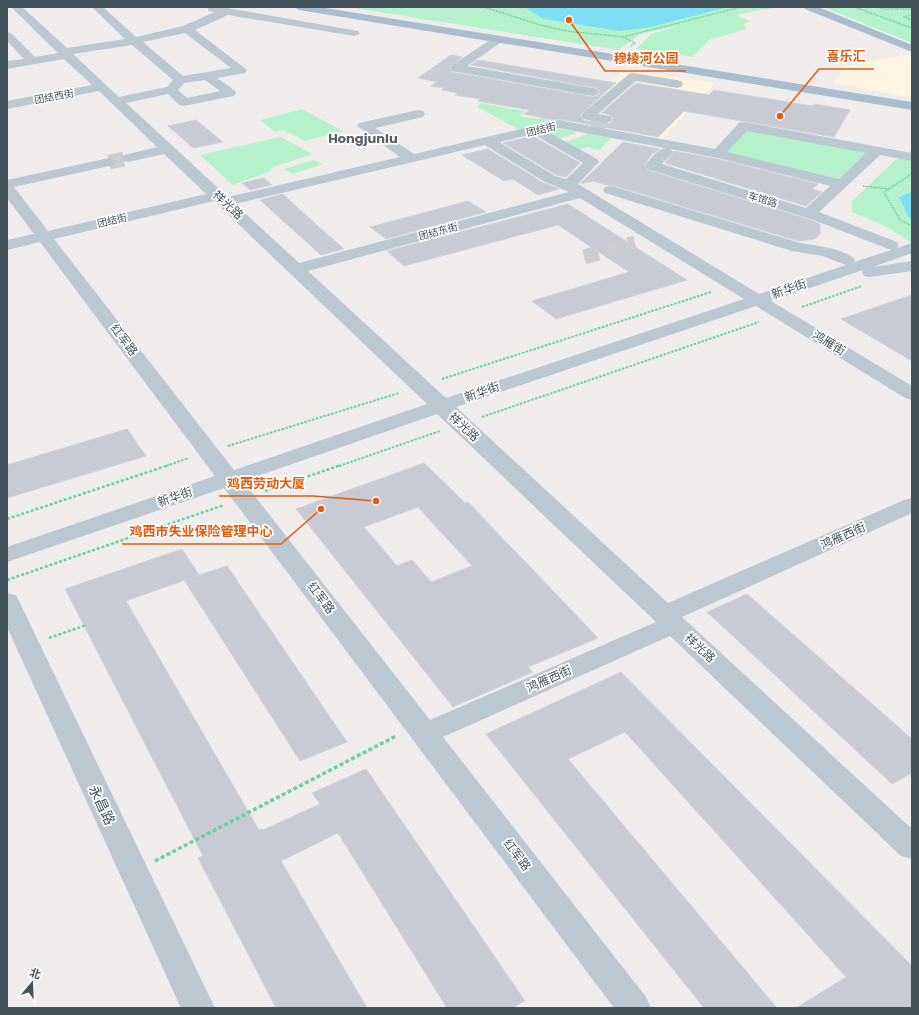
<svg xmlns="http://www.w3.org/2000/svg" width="919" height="1015" font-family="Poppins,'Noto Sans SC',sans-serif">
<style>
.commercial{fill:#fdf5e2}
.green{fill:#b5f2cb}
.water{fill:#7edff4}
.building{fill:#c8cbd3;stroke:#d0d3d9;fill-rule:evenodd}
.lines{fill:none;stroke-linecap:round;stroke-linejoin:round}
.minor-tunnel-far1{stroke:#cdcdcf;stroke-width:12;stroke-dasharray:12 6;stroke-linecap:butt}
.minor-tunnel{stroke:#cdcdcf;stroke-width:15;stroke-dasharray:15 8;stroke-linecap:butt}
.path-far3{stroke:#6ad39c;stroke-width:1.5;stroke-dasharray:1.5 1;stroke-linecap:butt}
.path-far2{stroke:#6ad39c;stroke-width:2;stroke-dasharray:2.5 1.5;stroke-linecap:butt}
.path-far1{stroke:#6ad39c;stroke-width:2.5;stroke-dasharray:3 2;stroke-linecap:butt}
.path{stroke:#6ad39c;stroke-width:3.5;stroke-dasharray:4 2.5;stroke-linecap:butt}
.minor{fill:#bbc8d1;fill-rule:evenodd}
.major{fill:#a9bdcf;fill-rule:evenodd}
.labels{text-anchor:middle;stroke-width:3.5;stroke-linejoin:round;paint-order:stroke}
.far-street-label{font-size:10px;fill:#43515b;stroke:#fff}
.street-label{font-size:12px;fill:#43515b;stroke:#fff}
.far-district-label{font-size:13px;font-weight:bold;fill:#585d62;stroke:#fff}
.near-street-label{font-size:14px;fill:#43515b;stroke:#fff}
.leader{fill:none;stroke:#e8590c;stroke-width:1.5}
.callout-dot{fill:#e8590c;stroke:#fff;stroke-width:1.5}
.callout-label{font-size:13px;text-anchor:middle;font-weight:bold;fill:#e8590c;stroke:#fff;stroke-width:3.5;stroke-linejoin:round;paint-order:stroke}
</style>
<rect width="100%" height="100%" fill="#f0ecec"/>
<!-- commercial -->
<path class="commercial" d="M910,54l2,1v43l-78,-15 12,-17z
M626,69l89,14 -54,58 -99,-18z"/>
<!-- green -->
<path class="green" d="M348,7h429l-41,8 14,6 -7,3 4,5 -38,11 -17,17 -56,-8 15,-15 28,-8 -37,7 -24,17z
M823,7h89v36z
M575,91l14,2 -37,30 -32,7 -43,-23 4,-4 44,8 -6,5 20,3z
M302,109l41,22 -38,10 -22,-11 -8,2 -15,-12z
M555,128l23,4 -18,7 -17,-8z
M744,129l131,25 -29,28 -122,-29z
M589,133l23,4 -12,13 -14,-3 -7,3 -13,-8z
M280,137l33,17 -43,14 3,2 -40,15 -33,-30z
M903,153l9,2v88l-25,-16 -35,-15v-11z
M314,160l9,4 -30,10 -9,-5z"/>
<!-- water -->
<path class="water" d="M524,7h204l-77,20 -32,4 -75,-12z
M912,192v28l-3,-2 -10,-21z"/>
<!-- building -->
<path class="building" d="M451,55l11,2 -13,10 3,5 141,25 4,-1 3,-3 -3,-5 -126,-23 7,-5 138,23 -36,32 3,5 22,4 6,-1 2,-5 -3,-3 -9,-2 35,-30 73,12 5,-5 98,16 2,-2 36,6 -16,27 -150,-26 -26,26 -99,-18 -5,1 -30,-6 6,-4 -52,-9 3,-2 -26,-4 3,-2 -16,-3 2,-2 -13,-2 7,-4 -20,-4z
M196,120l27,22 -30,6 -25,-22z
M533,136l47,27 -14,14 -10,-2 -53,-32z
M623,142l37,7 -8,5 -8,11 3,5 164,50 9,4v10l-5,5 -17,2 -183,-55 -8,-1 -14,-4 -13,3z
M488,149l56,34 15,6 -21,6 -25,-16 -9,2 -42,-26z
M674,151l44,8 100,25 -6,5 10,3 -16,14 -141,-43z
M264,178l8,7 -22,5 -8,-7z
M283,194l17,16 44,39 -23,6 -61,-55z
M468,201l18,11 -100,27 -16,-12z
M568,204l119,76 -131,39 -24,-18 97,-29 -71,-47 -154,41 -17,-15z
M912,295v66l-71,-42z
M127,429l19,27 -139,42v-33z
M424,463l41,40 3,-1 130,136 -70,29 5,5 -80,35 -157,-198zM418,507l54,59 -41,16 -19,-22 -15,6 -33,-39z
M182,549l17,26 -73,26 133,229 3,-1 1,1 57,-26 -8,-11 54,-24 159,232 -13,7h-65l-109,-175 -57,28 86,147h-91l-78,-150 5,-2 -138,-267z
M227,566l120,176 -47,19 -116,-181z
M747,594l165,145v34l-20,11 -185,-172z
M621,672l291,294v42h-116l50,-31 -221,-245 -57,27 209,249h-73l-218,-274z"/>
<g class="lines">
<!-- minor-tunnel-far1 -->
<path class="minor-tunnel-far1" d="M602,121l3,-2"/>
<!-- minor-tunnel -->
<path class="minor-tunnel" d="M593,128l11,-8
M109,162l20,-4
M584,257l51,-14"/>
<!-- path-far3 -->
<path class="path-far3" d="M484,7l56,18 26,6 57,6 118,-30
M854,7l58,21
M878,7l5,2h29
M912,15l-8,2 8,3
M623,37l12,6 -4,3
M912,174l-28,18 16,28 12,6
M863,186l26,3"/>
<!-- path-far2 -->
<path class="path-far2" d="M802,307l60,-21
M442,379l269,-87
M482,417l277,-95
M228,446l171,-53
M166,466l23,-8
M339,466l101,-35"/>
<!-- path-far1 -->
<path class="path-far1" d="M265,491l76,-26
M7,519l162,-54
M7,580l217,-75
M49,638l37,-13"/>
<!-- path -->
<path class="path" d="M155,861l241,-125"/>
<!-- minor -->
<path class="minor" d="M11,7h11l45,41 58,-9 -33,-32h11l33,30 47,-11 32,-14 -6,-1 -1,-2 1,-2 18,1 131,23 2,2 -2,2 -4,1 -126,-21 -33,15 52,40 -2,3 -28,5 17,12 2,3 -2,3 -50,10 -5,-1 -11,-11 -42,9 102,94 172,-40 -43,-31 2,-3 59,-13 5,1 2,3 -2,3 -48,11 39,26 145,-34 156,29 24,-26 5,-1 168,31v8l-32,-6 -61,57 78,30 2,3 -2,3 15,-5v10l-39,14 39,-6v10l-42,6 -6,-1 -2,-4 1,-2 -92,31 141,85v14l-7,-2 -149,-92 -300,101 212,196 236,-103 8,-2v15l-230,104 230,212v30l-11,-3 -231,-220 -227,101 203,260 5,11h-37l-390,-520 -217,74v-15l208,-71 -175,-234 -33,8v-10l27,-6 -27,-36v-18l102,-22 5,1 2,3 -2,3 -100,22 34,44 158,-37 -42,-40 -35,8 -5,-1 -2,-3 2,-3 33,-8 -58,-56 -92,18v-8l85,-16 -28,-26 -57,10v-8l17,-2 -17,-18v-9l4,1 24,24 23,-4zM185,33l46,35 -48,8 -40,-34zM132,45l41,35 -6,7 -48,10 -46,-43zM205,80l15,11 -33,7 -9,-8 6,-7zM559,128l106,20c-8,2 -16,12 -20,18l2,3 164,50 80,31 -37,12 1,-2c-8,-11 -41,-15 -55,-17l-185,-56 -5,-1 -5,1 -2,3 2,3 187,58 30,5 24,9 -87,29 -181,-110 21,-22 -2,-3 -51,-28zM747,131l119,22 -27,26 -112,-27zM533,134l50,29 -17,16 -11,-3 -56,-34zM485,145l60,37 24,10 -270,71 -64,-59zM671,149l47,9 112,28 -24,22 -144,-44 11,-12zM580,198l164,101 -298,99 -138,-127zM214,201l213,203 -193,66 -180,-231zM437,414l219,208 -226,98 -187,-239z
M499,36l4,1 2,2 -2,2 -36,25 126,22 4,1 2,3 -2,3 -4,1 -141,-25 -2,-3 2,-3 43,-28z
M633,73l44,7 4,1 2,3 -2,3 -4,1 -41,-7 -38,33 12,2 2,3 -2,3 -5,1 -22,-4 -2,-3 2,-3 46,-39z
M7,593l9,2 3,6 196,407h-34l-174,-381z"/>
<!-- major -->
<path class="major" d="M294,7h25l593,95v8l-613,-100z
M804,7h14l94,38v7l-107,-43z"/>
</g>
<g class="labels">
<!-- far-street labels -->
<g class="far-street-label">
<text transform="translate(54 96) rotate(-10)" y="4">团结西街</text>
<text transform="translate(541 129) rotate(-13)" y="4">团结街</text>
<text transform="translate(763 199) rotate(17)" y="4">车馆路</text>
<text transform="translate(112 220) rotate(-13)" y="4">团结街</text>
<text transform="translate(438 231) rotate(-15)" y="4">团结东街</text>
</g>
<!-- street labels -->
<g class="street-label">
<text transform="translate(228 205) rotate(43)" y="4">祥光路</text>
<text transform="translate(789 289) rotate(-19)" y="4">新华街</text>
<text transform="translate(124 340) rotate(53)" y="4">红军路</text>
<text transform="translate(829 343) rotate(31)" y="4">鸿雁街</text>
<text transform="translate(482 392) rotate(-19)" y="4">新华街</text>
<text transform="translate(464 427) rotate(43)" y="4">祥光路</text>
<text transform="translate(175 497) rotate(-19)" y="4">新华街</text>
<text transform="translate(843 536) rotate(-24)" y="4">鸿雁西街</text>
<text transform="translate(321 598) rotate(53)" y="4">红军路</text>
<text transform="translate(700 648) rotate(43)" y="4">祥光路</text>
<text transform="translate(549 679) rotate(-24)" y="4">鸿雁西街</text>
<text transform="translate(517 855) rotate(53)" y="4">红军路</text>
</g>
<!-- far-district labels -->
<g class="far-district-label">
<text x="363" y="143">Hongjunlu</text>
</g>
<!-- near-street labels -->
<g class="near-street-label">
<text transform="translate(102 805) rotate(65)" y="5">永昌路</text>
</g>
</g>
<!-- callouts -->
<path class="leader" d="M780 116L819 69H874M569 20L605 71H686M376 501L313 496H219M321 509L281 544H122"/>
<g class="callout-dot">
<circle cx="780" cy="116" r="4"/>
<circle cx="569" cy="20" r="4"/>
<circle cx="376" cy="501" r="4"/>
<circle cx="321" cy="509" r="4"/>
</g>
<g class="callout-label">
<text x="846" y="61">喜乐汇</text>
<text x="646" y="63">穆棱河公园</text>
<text x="266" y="488">鸡西劳动大厦</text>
<text x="201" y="536">鸡西市失业保险管理中心</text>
</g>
<!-- border -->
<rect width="919" height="1015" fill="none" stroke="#43515b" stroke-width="16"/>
<!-- north arrow -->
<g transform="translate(32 983) rotate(19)" stroke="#ffffff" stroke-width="3" paint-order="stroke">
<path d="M0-3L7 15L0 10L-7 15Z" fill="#43515b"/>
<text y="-6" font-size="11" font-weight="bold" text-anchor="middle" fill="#43515b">北</text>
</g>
</svg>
